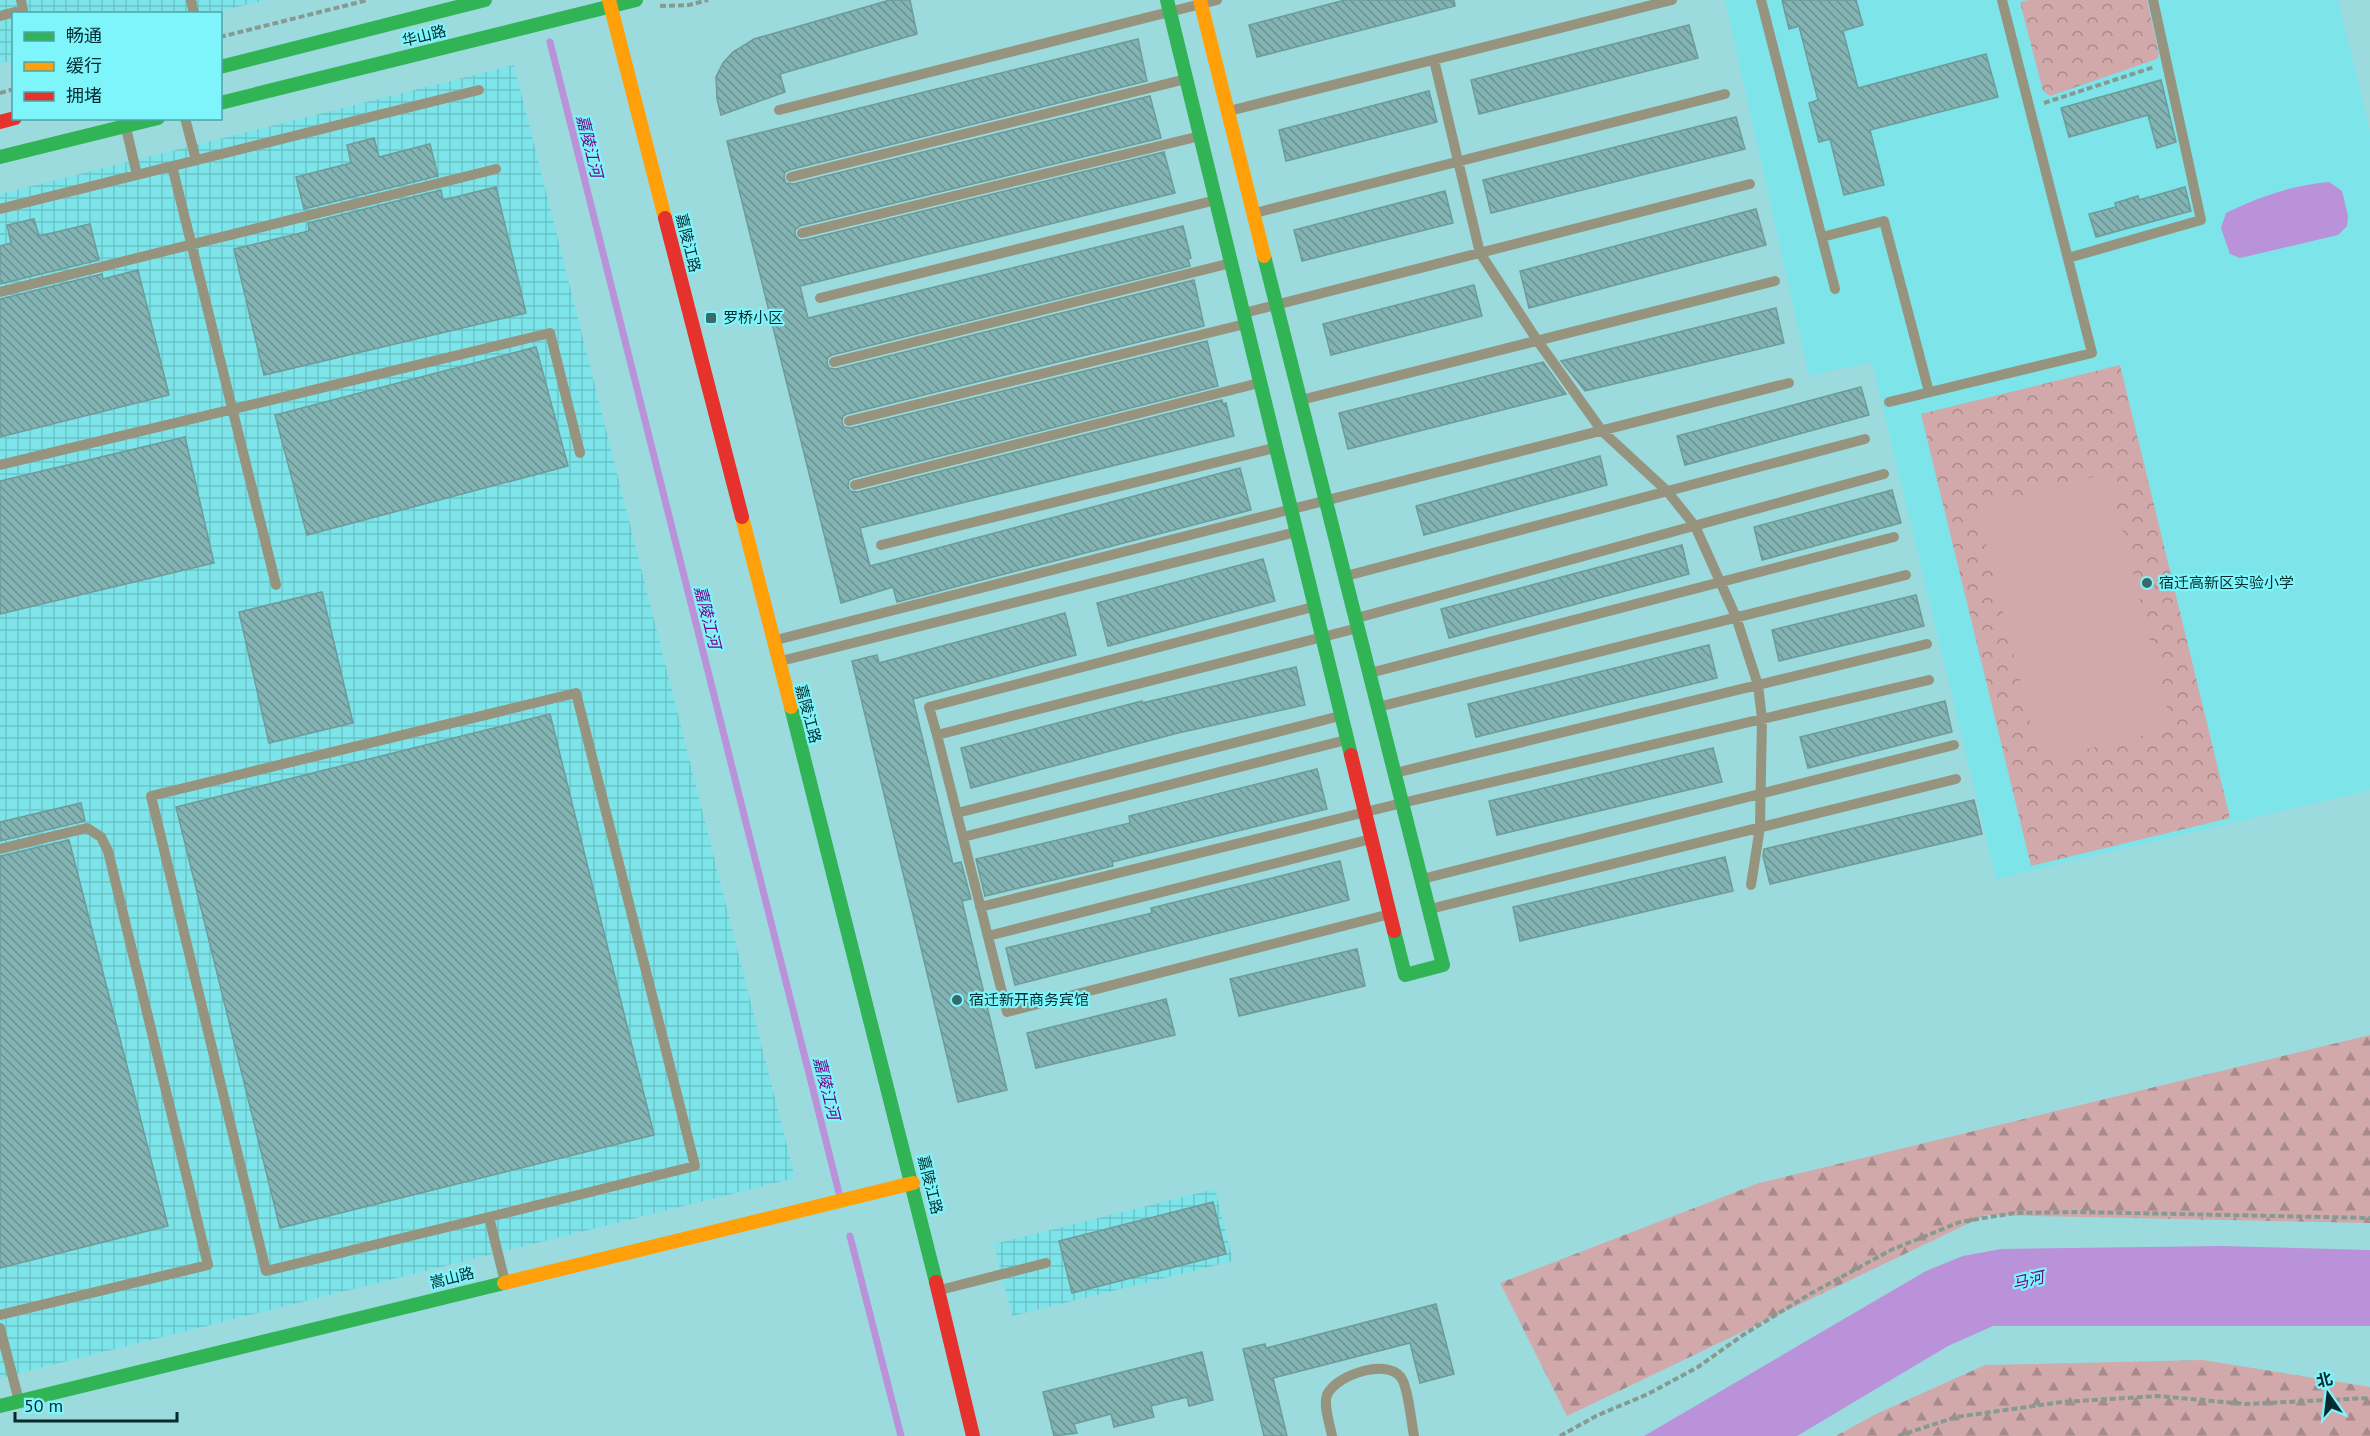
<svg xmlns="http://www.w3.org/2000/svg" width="2370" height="1436" font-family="'PT Sans','Noto Sans SC',sans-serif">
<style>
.built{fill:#7de4ea}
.industrial{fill:url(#industrial-grid)}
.forest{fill:url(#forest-firs)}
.park{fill:url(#park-crowns)}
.garden{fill:#d1a9ab}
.water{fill:#b992d9}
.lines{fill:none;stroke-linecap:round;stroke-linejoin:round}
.stream{stroke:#b992d9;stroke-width:7}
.building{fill:url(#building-back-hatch);stroke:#6d9b99;stroke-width:1.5}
.path{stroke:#879a91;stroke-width:4;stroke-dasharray:6 3;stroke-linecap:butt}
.lane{stroke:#96947f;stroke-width:10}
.fast{stroke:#30b455;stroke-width:14}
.slow{stroke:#ff9f0a;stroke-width:14}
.jam{stroke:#e5322d;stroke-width:14}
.poi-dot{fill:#38696b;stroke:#7ef4fb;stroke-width:2}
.labels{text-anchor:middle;stroke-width:4.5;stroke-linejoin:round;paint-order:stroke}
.street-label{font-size:15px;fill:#032b2d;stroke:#7ef4fb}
.poi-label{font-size:15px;fill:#032b2d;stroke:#7ef4fb;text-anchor:start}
.water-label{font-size:16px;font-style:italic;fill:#77048b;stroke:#7ef4fb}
</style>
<defs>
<pattern id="industrial-grid" width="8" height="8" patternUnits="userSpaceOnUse" patternTransform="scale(1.5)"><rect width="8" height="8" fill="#7de4ea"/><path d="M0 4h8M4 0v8" fill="none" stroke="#6ac4c9"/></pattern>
<pattern id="forest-firs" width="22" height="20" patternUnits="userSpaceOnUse" patternTransform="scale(1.5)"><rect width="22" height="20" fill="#d1a9ab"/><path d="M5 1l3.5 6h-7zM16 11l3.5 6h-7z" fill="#a78a8c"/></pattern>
<pattern id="park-crowns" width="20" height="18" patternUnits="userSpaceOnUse" patternTransform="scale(1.5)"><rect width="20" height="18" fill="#d1a9ab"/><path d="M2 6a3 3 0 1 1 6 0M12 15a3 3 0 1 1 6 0" fill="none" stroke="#a78a8c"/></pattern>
<pattern id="building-back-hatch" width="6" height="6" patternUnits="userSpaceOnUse" patternTransform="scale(1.5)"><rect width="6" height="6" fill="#83b4b3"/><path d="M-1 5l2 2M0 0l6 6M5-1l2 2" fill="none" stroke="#699392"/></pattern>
</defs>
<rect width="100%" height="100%" fill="#9bdbde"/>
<!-- built -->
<path class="built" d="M1725,0h613l32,131v659l-374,89 -124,-517 -63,14z"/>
<!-- industrial -->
<path class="industrial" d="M0,0h266l-57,14h-195l-1,46 -13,4z
M514,65l281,1113 -795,200v-1184z
M1215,1189l18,72 -221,55 -18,-72z"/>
<!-- forest -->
<path class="forest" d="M2370,1035v188l-384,-8 -419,201 -67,-133 259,-100z
M2203,1360l167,27v49h-534l38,-21 111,-50z"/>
<!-- park -->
<path class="park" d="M2028,0h119l12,54 -2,5 -107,37 -7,-5 -23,-89z
M2120,365l110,453 -199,48 -110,-452z"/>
<!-- garden -->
<path class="garden" d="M2108,473l64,255 -132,33 -63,-254z"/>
<!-- water -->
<path class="water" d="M2329,182l13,9 6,25 -1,10 -9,9 -98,23 -10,-4 -9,-26 5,-15c32,-16 67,-28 103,-31z
M2221,1246l149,4v76h-377l-45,20 -151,90h-153l282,-165 37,-15 38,-7z"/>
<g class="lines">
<!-- stream -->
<path class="stream" d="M550,42l289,1151
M850,1236l51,200"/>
</g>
<!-- building -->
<path class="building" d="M890,0h20l7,34 -137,40 5,18 -64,23 -4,-16 -1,-22 7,-14 10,-11 21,-13z
M1345,0h109l1,6 -198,51 -8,-32z
M1782,0h74l7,25 -20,6 15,57 128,-34 12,43 -128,33 14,55 -40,10 -14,-56 -11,3 -10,-39 9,-3 -19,-74 -10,3z
M1689,25l9,33 -219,56 -8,-34z
M1138,39l9,42 -358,89 -4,2 -1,6 2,5 7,1 357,-88 11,42 -361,88 -5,4v5l4,5h5l360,-88 11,41 -375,93 8,32 375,-92 8,32 -3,1 2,7 -358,89 -4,2 -1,6 2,5 7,1 358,-89 10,46 -357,88 -4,2 -1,6 2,5 7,1 356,-87 11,45 -365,92 -4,2 -1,6 2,5 7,1 365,-92 1,4 3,-1 8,33 -374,92 10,38 370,-98 11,42 -354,92 -4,-15 -52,16 -114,-462z
M2161,80l15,62 -19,6 -9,-33 -79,22 -8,-29z
M1429,91l8,31 -151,39 -7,-31z
M1736,117l9,32 -254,64 -8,-33z
M374,138l5,19 51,-13 8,32 -134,33 -8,-32 55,-14 -4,-18z
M496,187l30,126 -262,62 -30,-126 75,-18 -1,-8 133,-33 2,10z
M2185,187l6,24 -95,26 -7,-23 27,-7 -1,-4 23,-7 1,4z
M1445,191l8,32 -151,38 -8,-31z
M1756,209l10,36 -237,63 -9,-37z
M34,219l5,17 51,-12 9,36 -99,24v-38l11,-3 -4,-18z
M138,270l31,125 -169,42v-138l102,-25 1,5z
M1474,285l8,31 -151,39 -8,-31z
M1776,308l8,35 -199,48 -24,-30z
M536,347l32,119 -261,69 -32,-120z
M1543,362l23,32 -218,55 -9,-36z
M1861,387l8,28 -184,50 -8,-29z
M185,437l29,126 -214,51v-133z
M1600,456l7,29 -183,50 -8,-29z
M1892,490l9,33 -139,37 -8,-33z
M1682,545l7,29 -240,64 -8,-29z
M1263,559l12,42 -167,45 -11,-43z
M322,592l31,131 -84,20 -30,-131z
M1916,595l8,31 -145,35 -7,-31z
M1065,613l11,42 -163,44 40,165 8,-2 10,37 -9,2 45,189 -49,12 -106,-441 25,-6 2,8z
M1709,645l8,33 -241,59 -8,-33z
M1296,667l9,38 -127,28 -207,55 -10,-40 181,-47v2z
M1945,701l7,31 -144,36 -8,-31z
M550,714l104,421 -374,93 -104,-421z
M1713,748l9,34 -225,53 -8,-34z
M1317,769l10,40 -215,53 1,4 -128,30 -9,-37 154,-36 -1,-7z
M1974,800l8,34 -212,50 -7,-28 1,-7z
M81,803l4,18 -85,20v-19z
M69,840l99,386 -168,42v-412z
M1725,857l8,34 -213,50 -7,-34z
M1340,861l9,39 -334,85 -9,-37 146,-35 -1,-5z
M1357,949l8,37 -126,30 -9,-37z
M1166,999l9,36 -139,33 -9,-35z
M1213,1202l13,52 -154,39 -13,-52z
M1436,1304l18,70 -34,9 -10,-40 -137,35 14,58h-23l-21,-87 22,-5 1,4z
M1202,1352l11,48 -24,6 -2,-9 -36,9 3,11 -40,10 -3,-13 -37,10 3,9 -23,3 -11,-44z"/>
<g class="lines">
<!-- path -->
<path class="path" d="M660,6l29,-1 19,-5
M220,37l148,-37
M0,93l14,-4
M2044,103l110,-36
M1560,1436l36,-20 52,-22 50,-27 45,-32 67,-41 81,-44 69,-28 54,-9 66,-1 290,6
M1898,1436l58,-19 106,-15 96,-6 88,8 124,-6"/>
<!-- lane -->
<path class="lane" d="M191,0l3,14
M1761,0l74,289
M0,16l23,-6 -2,-10
M1434,60l46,193 57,87 65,91 65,60 28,35 41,91 22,68 4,34 -2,108 -9,58
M779,110l438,-110
M1229,111l443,-111
M185,118l11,42
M126,128l11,47
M172,166l104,419
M791,177l395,-98
M0,209l479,-119
M1255,213l470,-119
M802,233l398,-97
M1822,237l62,-16 45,171
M2068,258l133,-38 -48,-220
M0,292l496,-123
M820,298l396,-98
M1244,313l506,-129
M834,362l397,-99
M1301,400l474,-119
M1889,402l203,-49 -90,-353
M849,421l396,-97
M0,465l550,-132 30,120
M855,485l404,-102
M881,545l393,-97
M1346,576l519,-137
M1357,618l527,-144
M1358,628l-421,107 70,277 383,-98
M776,640l1013,-257
M781,661l515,-129
M1370,673l524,-136
M1378,707l528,-132
M937,735l-8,-28 384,-100
M1395,773l532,-129
M957,813l383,-97
M963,837l383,-97
M0,849l87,-21 14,9 7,14 100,414 -208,50
M1422,879l532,-134
M980,907l422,-104 527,-123
M1430,909l526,-130
M988,936l383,-97
M489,1217l-223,54 -115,-475 425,-103 119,473 -206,51 16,65
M940,1290l106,-27
M0,1328l19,73
M1332,1436c-2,-12 -9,-30 -5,-41 9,-21 65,-39 76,-14 6,14 8,39 11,55"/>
<!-- fast -->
<path class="fast" d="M1167,0l184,755
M220,67l265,-67
M220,103l416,-103
M0,157l158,-39
M1264,256l179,709 -38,10 -11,-44
M791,707l145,575
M0,1406l504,-123"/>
<!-- slow -->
<path class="slow" d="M609,0l56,218
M1200,0l64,256
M742,517l49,190
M504,1283l409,-100"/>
<!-- jam -->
<path class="jam" d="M0,122l15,-4
M665,218l77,299
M1351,755l43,176
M936,1282l37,154"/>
</g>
<!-- markers -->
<g class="poi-dot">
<rect x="705" y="312" width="12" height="12" rx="3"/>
<circle cx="2147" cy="583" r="6"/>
<circle cx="957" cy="1000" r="6"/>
</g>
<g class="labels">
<!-- street labels -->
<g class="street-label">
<text transform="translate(424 36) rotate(-14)" y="5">华山路</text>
<text transform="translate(688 243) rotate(76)" y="5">嘉陵江路</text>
<text transform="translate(808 714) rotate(75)" y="5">嘉陵江路</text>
<text transform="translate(930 1185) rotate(76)" y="5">嘉陵江路</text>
<text transform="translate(452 1278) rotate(-14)" y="5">嵩山路</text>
</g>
<!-- poi labels -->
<g class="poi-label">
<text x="723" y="323">罗桥小区</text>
<text x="2159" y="588">宿迁高新区实验小学</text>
<text x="969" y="1005">宿迁新开商务宾馆</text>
</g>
<!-- water labels -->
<g class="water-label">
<text transform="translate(590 146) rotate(76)" y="6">嘉陵江河</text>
<text transform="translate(708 617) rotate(76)" y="6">嘉陵江河</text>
<text transform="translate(827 1088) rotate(76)" y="6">嘉陵江河</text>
<text transform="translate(2028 1280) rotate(-13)" y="6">马河</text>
</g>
</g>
<!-- legend -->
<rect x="12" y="12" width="210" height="108" fill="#7ef4fb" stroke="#4da4a9" stroke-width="1.5"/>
<rect x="24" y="32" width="30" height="9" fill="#30b455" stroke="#4da4a9" stroke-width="1.5"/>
<text x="66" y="42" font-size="18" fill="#032b2d">畅通</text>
<rect x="24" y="62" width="30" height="9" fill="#ff9f0a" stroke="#4da4a9" stroke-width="1.5"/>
<text x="66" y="72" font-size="18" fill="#032b2d">缓行</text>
<rect x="24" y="92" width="30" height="9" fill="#e5322d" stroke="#4da4a9" stroke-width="1.5"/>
<text x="66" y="102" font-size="18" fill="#032b2d">拥堵</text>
<!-- north arrow -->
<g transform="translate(2328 1394) rotate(346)" stroke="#7ef4fb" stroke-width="4.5" paint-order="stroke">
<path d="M0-4.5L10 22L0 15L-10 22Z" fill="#032b2d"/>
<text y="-9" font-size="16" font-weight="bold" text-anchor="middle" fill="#032b2d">北</text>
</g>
<!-- scale -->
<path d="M15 1412v9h162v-9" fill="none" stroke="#032b2d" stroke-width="3"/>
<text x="24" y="1412" font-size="18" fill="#032b2d" stroke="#7ef4fb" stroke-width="4.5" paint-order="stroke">50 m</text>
</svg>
